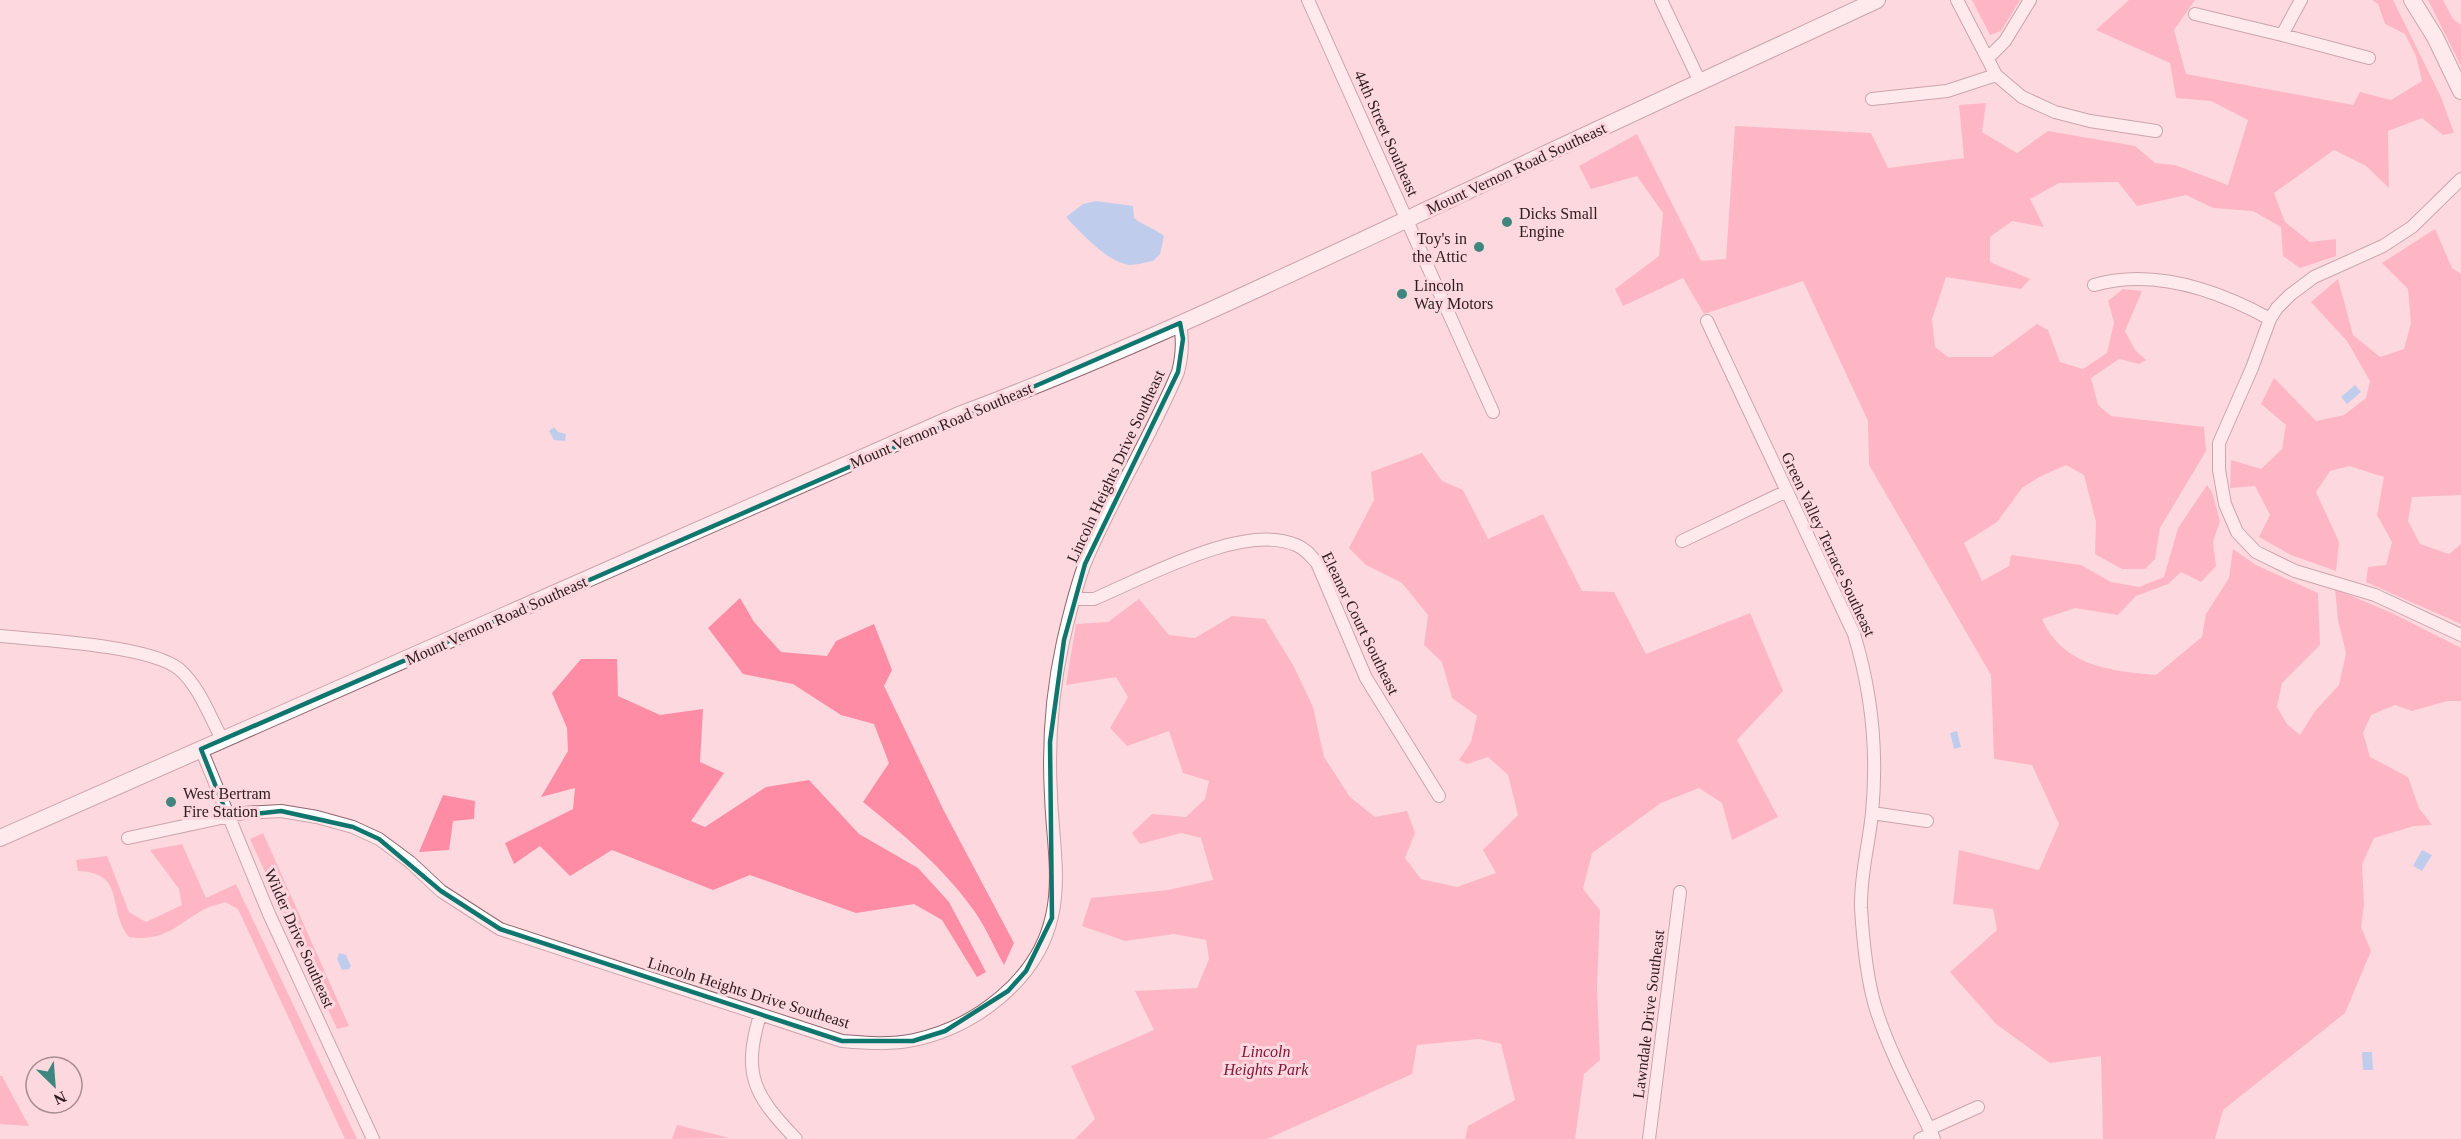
<svg xmlns="http://www.w3.org/2000/svg" width="2461" height="1139" font-family="'Times New Roman',serif">
<style>
.green{fill:#fe8ca5}
.water{fill:#76bdfc}
.lines{fill:none;stroke-linecap:round;stroke-linejoin:round}
.minor-casing{stroke:#8e666d;stroke-width:14}
.major-casing{stroke:#8e666d;stroke-width:18}
.minor{stroke:#fff;stroke-width:12}
.major{stroke:#fff;stroke-width:16}
.marked{fill:none;stroke:#0f766e;stroke-width:4.5;stroke-linejoin:round}
.poi-dot{fill:#3f867f;stroke:#fdd8de;stroke-width:2}
.labels{text-anchor:middle;stroke-width:6;stroke-linejoin:round;paint-order:stroke}
.street-label{font-size:16px;fill:#2c1b1f;stroke:#fdd8de}
.poi-label{font-size:16px;fill:#2c1b1f;stroke:#fdd8de;text-anchor:start}
.park-label{font-size:16px;font-style:italic;fill:#7d1438;stroke:#fdd8de}
</style>
<rect width="100%" height="100%" fill="#fdd8de"/>
<!-- green -->
<path class="green" d="M1972,0h48l-19,31 -11,4z
M2129,0h66l-21,30 12,44 167,31 7,-13 31,8 31,-19 -6,-25 -11,-22 -20,-10 -7,-20 -6,-4h21l48,97 13,36 -11,2 -21,-17 -34,13 1,57 -23,-22 -32,-16 -60,43 11,29 25,20 26,-3v17l-36,12 -17,-12 -2,-29 -28,-16 -40,-3 -27,-13 -49,11 -19,-24 -59,1 -29,16 14,28 -32,-6 -22,16v25l40,17 -9,10 -75,-12 -14,42 3,28 13,10h44l45,-33 11,6 12,32 23,7 24,-16 7,-31 -6,-21 15,-12 19,2 -17,40 10,19 11,10 -7,4 -20,-5 -28,19 7,27 13,11 93,11 2,24 -46,77 -5,31 -10,10h-23l-27,-15 1,-32 -12,-47 -18,-10 -27,12 -17,11 -25,34 -33,21 18,38 27,-15 2,-11 70,10 30,17 28,5 25,-10 14,-49 29,-43 5,7 8,29 -7,21 3,24 -15,16 -20,-10 -13,12 -32,12 -18,19 -43,-7 -33,11c21,47 68,52 114,56l46,-38 4,-23 23,-36 4,-29 23,16 62,28 2,52 -38,38 -5,24 10,17 13,11 15,-24 24,-26 7,-32 -8,-33 -3,-31 57,24 69,35v53h-14l-35,10 -17,-6 -24,10 -8,18 7,24 38,20 11,31 13,17 -18,1 -40,12 -12,26 2,41 -3,22 10,24 -26,62 -122,97 -8,29h-112l-2,-83 -51,7 -54,-39 -46,-52 47,-42 -4,-21 -40,-5 6,-54 80,20 20,-46 -27,-59 -38,-6 -3,-84 -122,-210 -1,-44 -65,-140 -99,33 -21,-36 -60,28 -8,-17 44,-33 4,-43 -26,-37 -46,13 -12,-23 58,-32 64,127 25,-2 9,-133 136,7 17,35 76,-10 -5,-53 27,-2 -4,29 35,21 31,-22 87,15 20,17 20,2 53,20 20,-65 -37,-19 -35,-3 -6,-35 -74,-33z
M2428,0h15l10,19 8,6v41z
M2435,229l17,39 9,6v221l-49,2 -4,24 12,23 29,10 12,-10v80l-95,-42 2,-15 18,-2 6,-23 -15,-27 7,-38 -35,-11 -19,5 -14,21 23,50 -3,29 -45,-16 -32,-18 11,-22 -15,-29 -25,2 1,-28 30,9 21,-20 4,-24 -25,-21 13,-26 42,43 28,-6 22,-17 4,-17 -23,-40 -36,-39 27,-23 15,56 27,22 24,-8 7,-26 -3,-34 -26,-26z
M1422,453l20,28 21,9 25,49 55,-25 39,77 32,1 32,62 104,-41 33,78 -46,49 41,77 -46,23 -10,-37 -23,-15 -38,15 -69,50 -9,36 17,21 -3,78 3,72 -16,14 -9,65h-110l3,-13 47,-26 -14,-56 -22,-5 -62,6 -5,29 -145,65h-192l20,-20 -24,-53 83,-36 -19,-39 62,-3 12,-29 -3,-19 -32,-6 -49,7 -43,-15 9,-28 77,-8 45,-10 -12,-42 -20,-5 -41,11 -8,-11 20,-19 34,3 19,-18 4,-18 -26,-8 -14,-42 -42,15 -17,-18 18,-31 -12,-20 -50,8 10,-61 32,-2 31,-23 30,36 26,3 37,-22 33,3 28,46 20,42 11,50 26,40 25,20 32,-6 8,22 -10,25 16,21 36,8 39,-14 -13,-23 35,-35 -10,-40 -20,-18 -21,7 -8,-4 12,-18 6,-26 -25,-18 -10,-36 -18,-17 4,-30 -26,-32 -36,-18 -17,-17 25,-48 -3,-28z
M740,598l14,24 27,30 46,4 9,-15 38,-17 18,46 -8,16 60,125 70,132 -10,22c-10,-18 -18,-37 -29,-53 -31,-44 -71,-77 -112,-110l26,-39 -15,-39 -33,-9 -48,-31 -50,-10 -35,-46z
M581,659h36l1,37 42,19 43,-6 -3,53 24,11 -33,48 14,6 61,-40 43,-7 50,54 59,34 31,34 37,70 -9,5 -35,-57 -28,-16 -58,9 -106,-38 -37,15 -101,-40 -42,26 -30,-30 -26,18 -9,-21 68,-34 2,-21 -34,9 27,-46 -1,-23 -15,-35z
M443,795l32,6 -1,18 -21,2 -4,29 -30,2z
M263,833l86,193 -12,3 -87,-190z
M182,844l24,54 30,-14 121,255h-12l-107,-230 -13,-7c-7,3 -16,4 -22,8 -28,16 -39,32 -74,27 -23,-29 -2,-64 -51,-66l-2,-11 31,-4 22,56 17,10 36,-17 -3,-16 -29,-39z
M0,1076h2l27,50 -29,-2z
M677,1125l53,13 -58,1z"/>
<!-- water -->
<path class="water" d="M1096,201l37,5 1,12c10,8 20,10 30,18l-4,18 -7,7c-7,1 -16,4 -23,4 -22,-2 -50,-33 -64,-48l17,-13z
M2355,385l6,7 -14,12 -6,-7z
M554,427l4,5 8,2 -1,7 -11,-1 -5,-9z
M1957,731l4,16 -7,2 -4,-16z
M2422,850l10,5 -10,16 -9,-5z
M339,953l7,2 5,11 -2,3 -7,1 -5,-11z
M2362,1052h10l1,18h-10z"/>
<g class="lines">
<!-- minor casing -->
<g class="minor-casing">
<path id="minor" d="M1308,0l185,412
M1661,0l39,82
M1957,0l39,75 26,22 33,15 35,9 66,10
M2195,14l87,21 87,23
M2282,35l19,-35
M1988,58l17,-17 25,-41
M1872,99l75,-8 49,-16
M2461,179l-49,48 -29,19 -69,31 -24,18 -13,13 -7,11 -18,49 -33,75v27l6,34 12,28 19,20 39,19 80,24 86,40
M2094,285c60,-17 123,5 176,34
M1707,321l147,313c18,59 24,117 18,179 -3,31 -12,63 -11,95 2,32 5,67 14,98 14,46 39,90 59,133
M1682,541l105,-50
M1075,599h19c50,-21 150,-77 202,-54 9,3 15,11 21,18l49,115 73,118
M0,636c41,4 149,9 179,33 20,17 31,48 43,70
M201,749l68,165 104,225
M1872,813l55,8
M128,838l116,-25 37,-2 36,6 36,10 26,12 31,23 31,29 59,38 342,112c24,2 49,4 72,-1 61,-13 124,-60 138,-124 9,-39 0,-82 -1,-121 -3,-52 1,-103 12,-153 6,-26 13,-55 22,-79 27,-65 66,-126 93,-191 5,-18 5,-32 2,-49
M760,1015c-18,60 -6,80 36,124
M1929,1129l49,-22
M1649,1139l31,-247
M1920,1139l12,-5"/>
</g>
<!-- major casing -->
<g class="major-casing">
<path id="major" d="M2412,0l23,37 26,54
M0,838l959,-423c177,-66 348,-149 519,-229 132,-63 266,-124 399,-186"/>
</g>
<!-- minor -->
<use href="#minor" class="minor"/>
<!-- major -->
<use href="#major" class="major"/>
</g>
<!-- marked area -->
<path d="M0 0H2461V1139H0ZM1180,323l3,16 -5,33 -93,192 -21,76 -14,102 2,176 -26,53 -18,20 -63,40 -32,10h-71l-342,-112 -59,-38 -62,-52 -26,-12 -72,-16 -53,6 -27,-68z" fill="#fdd8de" fill-opacity=".55" fill-rule="evenodd"/>
<path class="marked" d="M1180,323l3,16 -5,33 -93,192 -21,76 -14,102 2,176 -26,53 -18,20 -63,40 -32,10h-71l-342,-112 -59,-38 -62,-52 -26,-12 -72,-16 -53,6 -27,-68z"/>
<!-- markers -->
<g class="poi-dot">
<circle cx="1507" cy="222" r="6"/>
<circle cx="1479" cy="247" r="6"/>
<circle cx="1402" cy="294" r="6"/>
<circle cx="171" cy="802" r="6"/>
</g>
<g class="labels">
<!-- street labels -->
<g class="street-label">
<text transform="translate(1387 133) rotate(66)" y="6">44th Street Southeast</text>
<text transform="translate(1516 168) rotate(-25)" y="6">Mount Vernon Road Southeast</text>
<text transform="translate(941 425) rotate(-23)" y="6">Mount Vernon Road Southeast</text>
<text transform="translate(1115 466) rotate(-65)" y="6">Lincoln Heights Drive Southeast</text>
<text transform="translate(1829 544) rotate(65)" y="6">Green Valley Terrace Southeast</text>
<text transform="translate(496 620) rotate(-24)" y="6">Mount Vernon Road Southeast</text>
<text transform="translate(1361 623) rotate(64)" y="6">Eleanor Court Southeast</text>
<text transform="translate(300 938) rotate(66)" y="6">Wilder Drive Southeast</text>
<text transform="translate(749 992) rotate(17)" y="6">Lincoln Heights Drive Southeast</text>
<text transform="translate(1648 1014) rotate(-83)" y="6">Lawndale Drive Southeast</text>
</g>
<!-- poi labels -->
<g class="poi-label">
<text x="1519" y="219">Dicks Small<tspan x="1519" dy="18">Engine</tspan></text>
<text x="1467" y="244" text-anchor="end">Toy's in<tspan x="1467" dy="18">the Attic</tspan></text>
<text x="1414" y="291">Lincoln<tspan x="1414" dy="18">Way Motors</tspan></text>
<text x="183" y="799">West Bertram<tspan x="183" dy="18">Fire Station</tspan></text>
</g>
<!-- park labels -->
<g class="park-label">
<text x="1266" y="1057">Lincoln<tspan x="1266" dy="18">Heights Park</tspan></text>
</g>
</g>
<!-- north arrow -->
<g transform="translate(54 1085) rotate(155)"><circle r="28" fill="#fdd8de" stroke="#a98c92" stroke-width="1.5"/>
<path d="M0-4.5L10 22L0 15L-10 22Z" fill="#3f867f"/>
<text y="-9" font-size="16" font-weight="bold" text-anchor="middle" fill="#2c1b1f">N</text>
</g>
</svg>
